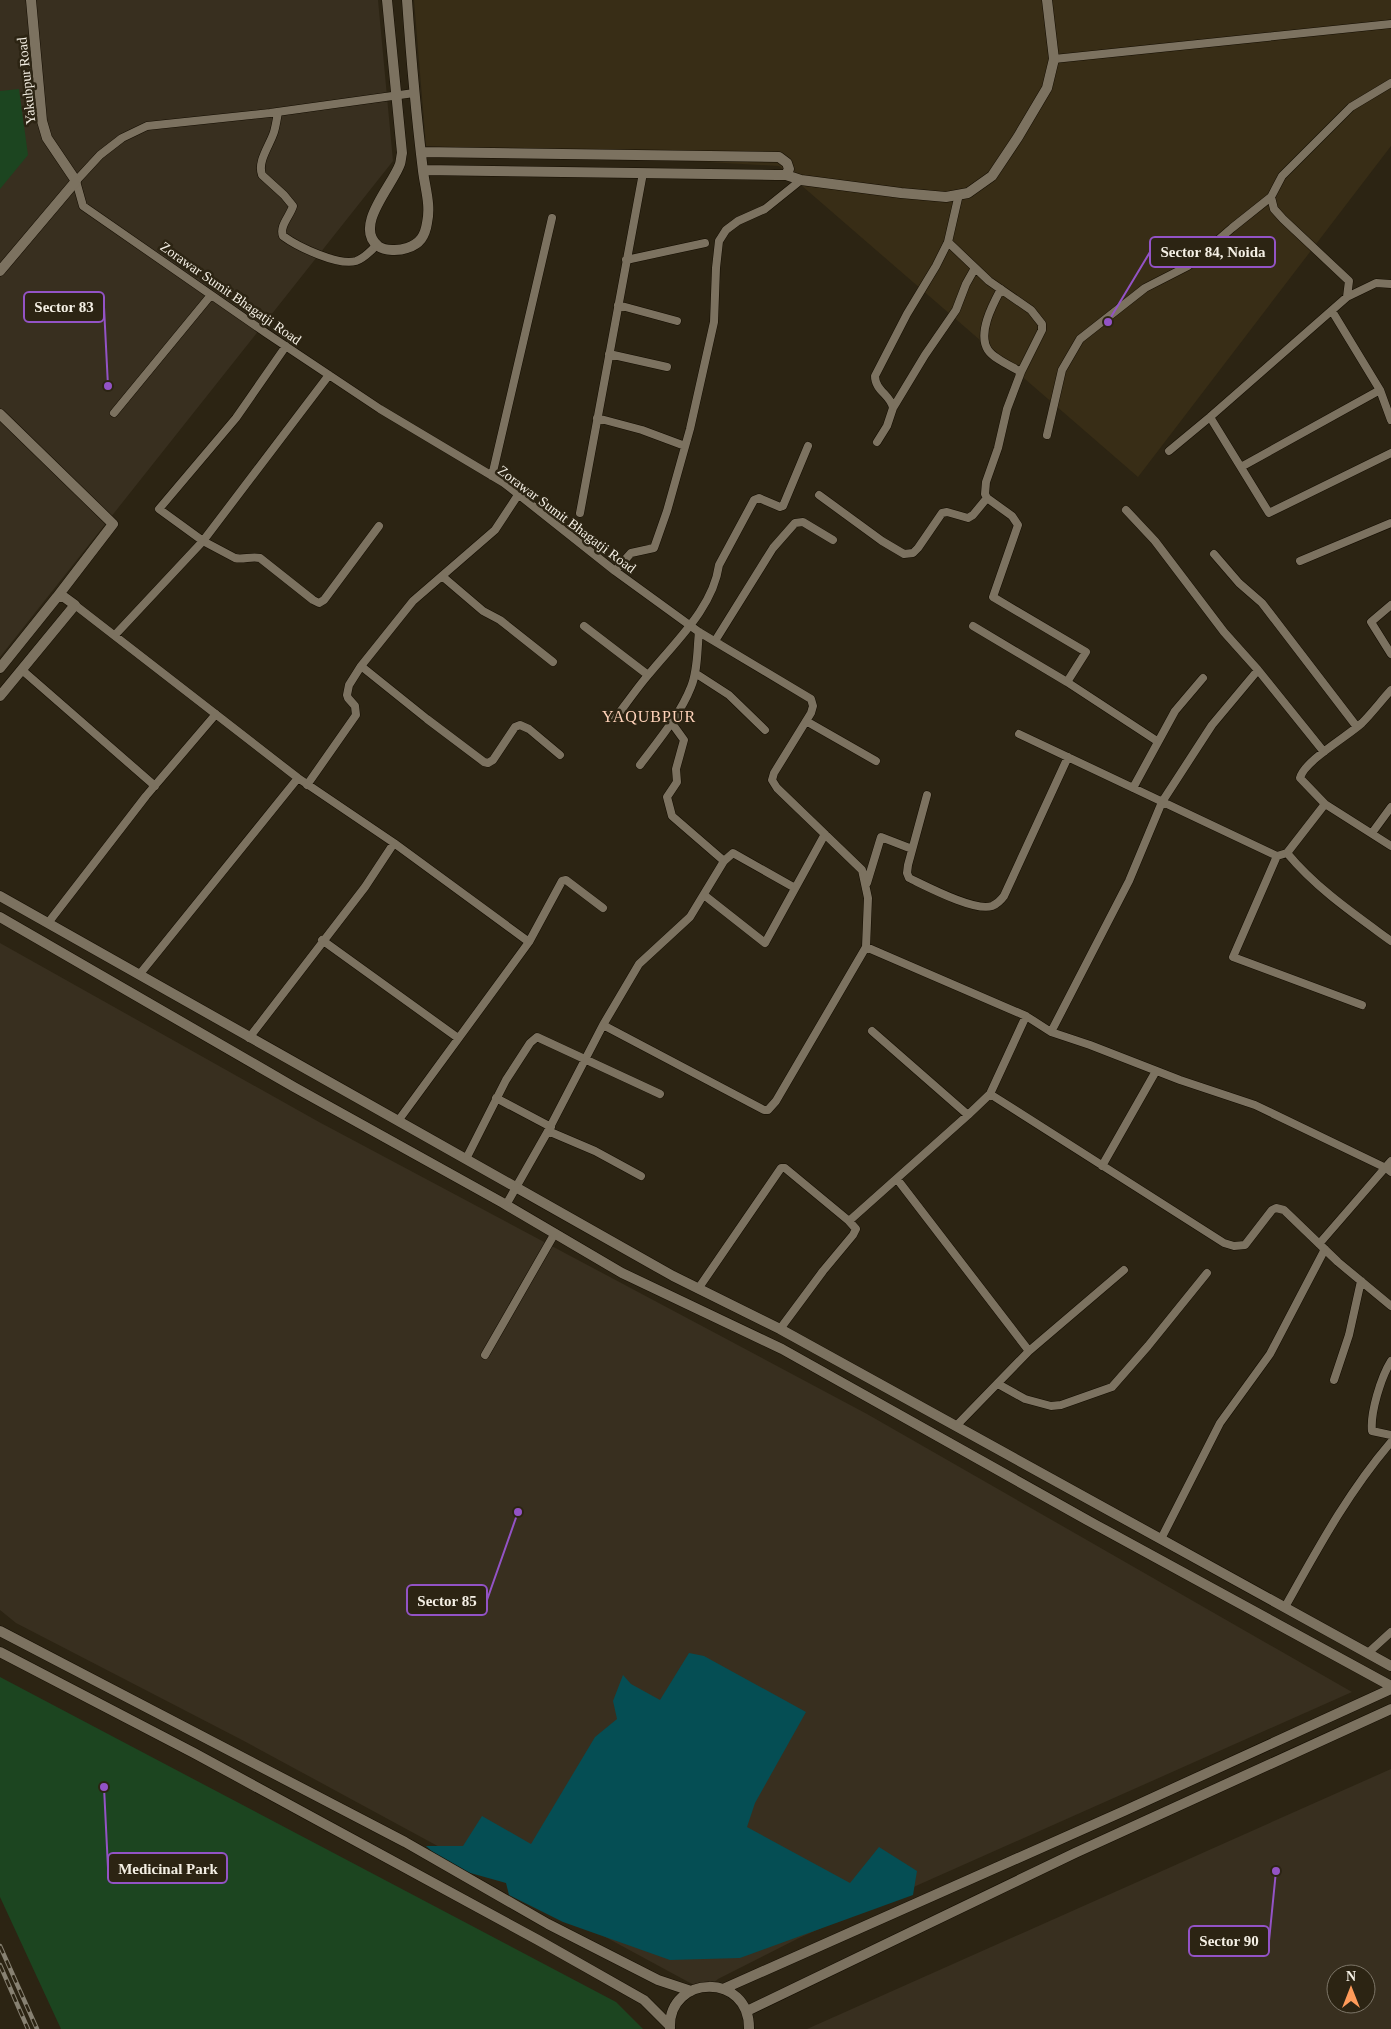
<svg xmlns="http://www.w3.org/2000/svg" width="1391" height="2029" font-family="Georgia,serif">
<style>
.built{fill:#382d16}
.industrial{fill:#382f1f;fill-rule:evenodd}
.green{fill:#1c4520}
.water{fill:#054e54}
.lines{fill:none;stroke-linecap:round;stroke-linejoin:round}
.minor-casing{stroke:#140d01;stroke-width:9}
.tertiary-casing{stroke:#140d01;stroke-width:11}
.minor{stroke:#7c7260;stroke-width:8}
.tertiary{stroke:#7c7260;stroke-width:10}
.rail-casing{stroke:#878172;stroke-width:4.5}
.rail{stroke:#2c2413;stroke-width:2.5;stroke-dasharray:8;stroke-linecap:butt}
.labels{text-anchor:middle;stroke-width:5;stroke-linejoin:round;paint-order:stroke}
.street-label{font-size:14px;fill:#f4efe4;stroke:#2c2413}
.quarter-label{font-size:16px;letter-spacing:1px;fill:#ffd3ba;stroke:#2c2413}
.leader{fill:none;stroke:#9353c6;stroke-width:2}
.callout-dot{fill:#9353c6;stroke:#2c2413;stroke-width:2}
.callout{fill:#2c2413;stroke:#9353c6;stroke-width:2}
.callout-label{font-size:15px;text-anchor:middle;font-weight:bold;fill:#f4efe4}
</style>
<rect width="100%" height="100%" fill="#2c2413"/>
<!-- built -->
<path class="built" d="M414,0h977v146l-253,331 -359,-311 -353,-20z"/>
<!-- industrial -->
<path class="industrial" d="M0,0h378l15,161 -393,496z
M0,943l319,179 548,292 485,278 -553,246 -81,41 -13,12 -461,-250 -228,-118 -16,-13z
M1391,1769v260h-584zM1336,1974h30v30h-30z"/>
<!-- green -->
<path class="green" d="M19,89l9,66 -28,34v-98z
M0,1677l616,325 27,27h-582l-61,-132z"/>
<!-- water -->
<path class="water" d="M689,1653l15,3 102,56 -51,91 -8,24 103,56 29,-36 38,24 -4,24 -173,63 -70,2 -107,-38 -54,-27 -3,-12 -57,-16 -23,-21h37l19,-30 49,28 64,-107 22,-18 -4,-18 10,-26 8,9 29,16z"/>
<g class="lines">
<!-- minor casing -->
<g class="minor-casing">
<path id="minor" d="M1054,59l337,-35
M414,93l-144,20 -123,13 -25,12 -22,17 -24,26 7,25 183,127 114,76 124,74 111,88 84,61 112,67 2,7 -2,7 -37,60 -2,7 5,8 85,82 6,28 -2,49 -90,154 -8,9h-4l-161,-85
M278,112c-1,6 -2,13 -4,20 -4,13 -17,29 -12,43l22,20 9,11c-3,10 -14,20 -10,30 15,11 55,30 73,25 9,-3 14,-10 21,-16
M948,242l41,39 42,29 11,14v6l-21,42 -14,37 -9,39 -12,34 -1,12 2,4 25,18 6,9 -25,72 93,55 -19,30
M626,260l79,-17
M1001,289c-8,15 -24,44 -13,61 6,9 23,16 33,22
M1347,297l29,-14 15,1
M618,305l59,16
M1332,311l48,79 11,30
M286,346l-50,72 -77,91 44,32 32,17c8,2 16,-2 25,0l53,42 6,3 5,-3 55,-74
M609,354l58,13
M893,408l32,-53 31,-45 10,-26 9,-16
M114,413l97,-118
M1210,417l59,96 122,-60
M597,418l45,12 43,16
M1047,435l15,-65 18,-31 65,-51 43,-22 44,-38 39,-31 11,-21 69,-69 40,-24
M877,442l10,-16 6,-18c-2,-13 -18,-17 -18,-32l32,-62 29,-48 12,-24 11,-48
M1169,451l41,-34 137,-120 2,-16 -66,-62 -9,-10 -3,-12
M1241,467l139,-77
M492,476l60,-258
M819,495l63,46 22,13 9,-1 5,-5 24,-35 5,-1 21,6 5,-3 14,-17
M1126,510l29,31 69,91 34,38 66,82
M580,513l63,-340
M1214,554l25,29 23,20 95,124
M1300,561l91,-38
M615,571l16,-18 23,-5 13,-37 23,-82 24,-107 2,-54 3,-27 7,-11 12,-9 27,-12 36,-29
M442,576l41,35 17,9 53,42
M75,605l223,173 96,65 135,99
M1391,605l-20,17 20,32
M584,626l64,49
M973,626l94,56 90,59
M115,635l88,-94 126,-166
M715,641l58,-93 22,-25 8,-1 30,18
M361,666l66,53 57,43 4,1 5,-3 22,-33 5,-2 9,4 31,26
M22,670l133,116
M695,673l34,22 36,35
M1391,690c-10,11 -19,23 -29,33 -14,13 -58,38 -62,55l25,26 66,42
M614,720c12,-16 23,-32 35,-46 26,-32 64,-66 70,-109l35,-65 5,-2 21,9 3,-1 25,-60
M806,721l70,40
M1019,734l258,122 10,-3c29,35 67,61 104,88
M640,765c18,-24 40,-50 51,-78 7,-17 6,-37 8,-55
M307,785l49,-70 -1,-9 -7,-8 -1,-3 2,-10 12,-19 52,-65 82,-71 23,-35
M1133,788l42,-77 28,-33
M927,795l-19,70 -1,8 2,5c17,8 66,34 83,28 5,-2 9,-6 12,-10l64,-139
M1372,833l19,-26
M1287,853l38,-49
M1277,856l-44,101 129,48
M724,861l9,-8 62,35
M867,883l14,-46 31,12
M704,895l61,48 60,-109
M48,923l98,-127 70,-82
M322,940l136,98
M866,947l160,69 25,16 39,13 90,35 75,25 131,63 5,4
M139,975l159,-197
M1051,1032l78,-151 33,-79 50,-77 46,-55
M249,1038l116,-151 29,-44
M990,1094l36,-78
M496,1098l55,29
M968,1115l22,-21 234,149 10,3 11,-1 27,-35 4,-2 8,2 54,52 53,44
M398,1121l131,-179 33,-61 4,-1 37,28
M548,1131l47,20 46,25
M466,1159l40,-79 24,-37 7,-6 123,57
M1102,1166l54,-95
M897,1179l132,172
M506,1205l42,-74 55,-106 36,-61 51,-47 34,-56 -52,-45 -5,-19 10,-15 -1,-13 8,-29 -13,-18
M1319,1244l72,-83
M698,1289l83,-121h4l64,53
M780,1329l43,-58 30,-36 3,-6 -7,-8 119,-106 -96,-84
M485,1355l70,-122
M1391,1361c-10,16 -21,52 -19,70l19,4
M1334,1380l15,-45 12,-54
M998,1384l27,15 26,7 10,-1 51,-18 36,-41 59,-73
M957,1425l72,-74 95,-81
M1161,1539l59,-116 50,-69 55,-105
M1285,1607c32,-57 63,-115 106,-165
M1368,1653l23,-21"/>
</g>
<!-- tertiary casing -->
<g class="tertiary-casing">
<path id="tertiary" d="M387,0l15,153c-1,4 -1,8 -2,11 -7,21 -47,62 -22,82 7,5 21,5 29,2 13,-4 18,-12 20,-25 4,-18 -2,-35 -4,-52 -7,-57 -12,-114 -16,-171
M421,152l358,5 8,6 2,6 -3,6h-10l-353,-5
M786,175l15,5 100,13 45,4 22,-4 24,-17 26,-39 29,-49 7,-29 -7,-59
M0,271l76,-90 -29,-43 -5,-17 -11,-121
M0,414l113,110 -56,73
M0,668l57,-71h7l11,8 -75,91
M0,896l673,380 107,53 611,337
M0,917l294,170 209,116 119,70 160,76 314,176 295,161
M0,1631l405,211 143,82 110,56 33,11
M0,1652l194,101 344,187 106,60 25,25
M723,1989l401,-178 267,-122
M747,2011l328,-158 316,-144
M670,2028c-2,-54 80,-56 79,1"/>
</g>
<!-- minor -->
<use href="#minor" class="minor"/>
<!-- tertiary -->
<use href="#tertiary" class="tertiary"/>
<!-- rail casing -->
<g class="rail-casing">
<path id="rail" d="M0,1946l37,83
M0,1965l28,64"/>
</g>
<!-- rail -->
<use href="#rail" class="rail"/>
</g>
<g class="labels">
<!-- street labels -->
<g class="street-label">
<text transform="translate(26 81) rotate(-96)" y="5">Yakubpur Road</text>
<text transform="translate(231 293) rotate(35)" y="5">Zorawar Sumit Bhagatji Road</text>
<text transform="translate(567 519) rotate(37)" y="5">Zorawar Sumit Bhagatji Road</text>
</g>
<!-- quarter labels -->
<g class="quarter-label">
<text x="649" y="722">YAQUBPUR</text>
</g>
</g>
<!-- callouts -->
<path class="leader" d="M1108 322L1150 252M108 386L104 307M518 1512L487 1600M104 1787L108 1868M1276 1871L1269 1941"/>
<g class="callout-dot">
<circle cx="1108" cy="322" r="5"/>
<circle cx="108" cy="386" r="5"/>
<circle cx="518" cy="1512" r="5"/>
<circle cx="104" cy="1787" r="5"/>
<circle cx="1276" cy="1871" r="5"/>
</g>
<g class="callout">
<rect x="1150" y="237" width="125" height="30" rx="5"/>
<rect x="24" y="292" width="80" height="30" rx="5"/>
<rect x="407" y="1585" width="80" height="30" rx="5"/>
<rect x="108" y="1853" width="119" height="30" rx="5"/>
<rect x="1189" y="1926" width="80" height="30" rx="5"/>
</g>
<g class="callout-label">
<text x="1213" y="257">Sector 84, Noida</text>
<text x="64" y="312">Sector 83</text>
<text x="447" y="1606">Sector 85</text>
<text x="168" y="1874">Medicinal Park</text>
<text x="1229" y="1946">Sector 90</text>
</g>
<!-- north arrow -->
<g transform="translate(1351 1989)"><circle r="24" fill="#2c2413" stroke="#7c7567"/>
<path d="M0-4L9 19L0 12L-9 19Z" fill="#ff9b5a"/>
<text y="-8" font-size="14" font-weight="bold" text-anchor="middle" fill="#f4efe4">N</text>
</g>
</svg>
